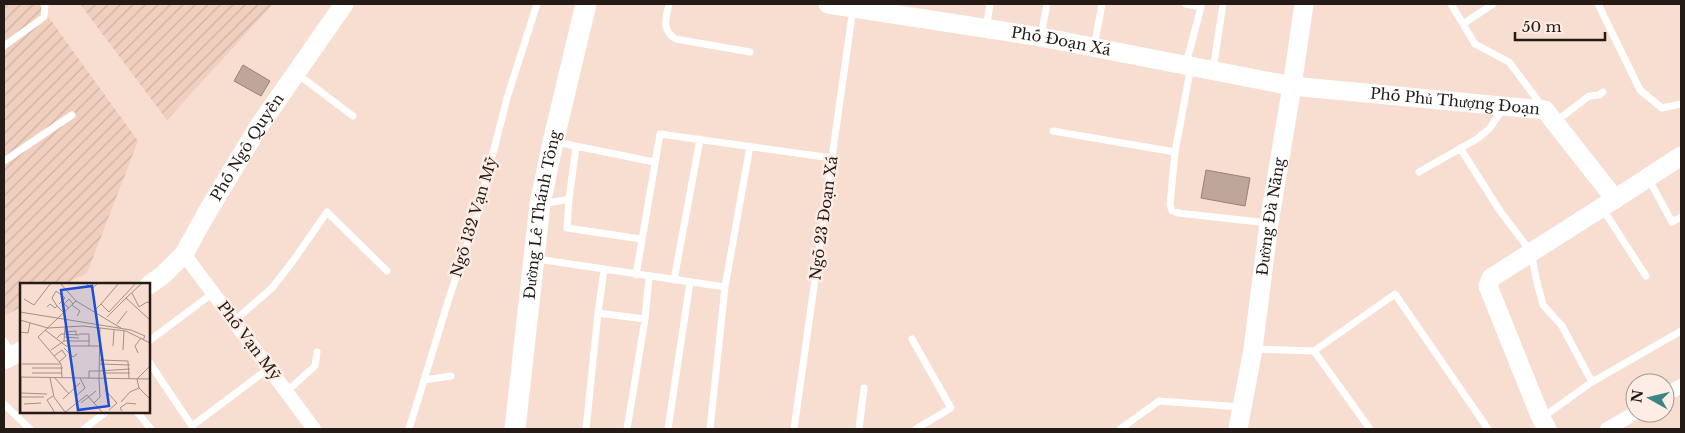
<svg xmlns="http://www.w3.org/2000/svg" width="1685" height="433" font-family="'Libre Baskerville',serif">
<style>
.industrial{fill:url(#industrial-furrows)}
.building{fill:#bea69a;stroke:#988175}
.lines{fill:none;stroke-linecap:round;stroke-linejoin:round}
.lane{stroke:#fff;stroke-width:7}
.street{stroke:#fff;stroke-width:14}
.secondary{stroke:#fff;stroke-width:19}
.primary{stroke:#fff;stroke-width:21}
.labels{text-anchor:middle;stroke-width:5;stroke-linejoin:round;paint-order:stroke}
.street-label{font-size:15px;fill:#241b16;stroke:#fdede5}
.inset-road{fill:none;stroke:#a39086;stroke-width:1}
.view{fill:#1d4ed8;fill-opacity:0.15;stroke:#1d4ed8;stroke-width:2.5}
.inset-edge{fill:none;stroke:#241b16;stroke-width:2.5}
</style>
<defs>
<pattern id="industrial-furrows" width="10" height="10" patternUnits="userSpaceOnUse" patternTransform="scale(1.25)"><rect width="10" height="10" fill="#f0cfbf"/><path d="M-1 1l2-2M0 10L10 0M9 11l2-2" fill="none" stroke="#ceb1a3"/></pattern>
</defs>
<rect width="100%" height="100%" fill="#f7ded1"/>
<!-- industrial -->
<path class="industrial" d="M4,4h35l99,137 -51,132 -22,11h-44v23l-17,9z
M80,4h193l-106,116z"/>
<!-- building -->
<path class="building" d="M243,65l27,16 -9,15 -27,-15z
M1206,170l44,8 -5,28 -44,-8z"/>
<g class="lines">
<!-- lane -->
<path class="lane" d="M669,4c-3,13 -8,27 7,35l74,13
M1186,4l15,3 -15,57
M1451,4l24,40 34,18 33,44
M1598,4l42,86 22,18 19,-4
M1463,24l30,-20
M986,29l4,-25
M1041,35l6,-31
M4,46l40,-29 1,-13
M1094,47l8,-43
M1191,66l-16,86 -5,53 2,6 6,2 90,10
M1213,70l10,-66
M296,73l57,43
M1555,122l34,-26 10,-1 4,-3
M1053,131l122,21
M556,142l98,20
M1460,148l40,63 31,41 5,26 7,27 19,21 30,56
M4,161l68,-46
M1419,172l58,-33 12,-10 14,-20
M1648,178l24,44 9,-5
M569,199l7,-52
M543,204l26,-5 -2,29 74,11
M1602,208l44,68
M537,259l188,28
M636,275l24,-141 172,24
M674,280l26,-141
M598,313l6,-43
M234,321l38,-33 21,-27 34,-49 60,59
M912,339l39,69 -35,21
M4,341l9,14
M149,341l64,-48
M1255,349l59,2 81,-57 93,135
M1314,351l56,78
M149,362l43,64 77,-58
M424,380l27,-4
M286,392l29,-26 2,-14
M4,404l26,25
M137,412l14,17
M1543,417l49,-35 89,-51
M84,429l22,-17
M409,429l41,-134 28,-83 29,-114 30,-94
M586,429l12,-116 47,6
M627,429l18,-110 4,-42
M668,429l22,-147
M710,429l15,-142 25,-141
M794,429l59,-421
M859,429l5,-41
M1120,429l39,-28 82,6"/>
<!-- street -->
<path class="street" d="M184,254l130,175
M1665,395l16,-9
M1607,429l28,-16"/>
<!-- secondary -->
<g class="secondary">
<path id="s1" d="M828,4l213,33 251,49 253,24 70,89 66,-43"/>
<path id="s2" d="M149,285l14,-10 21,-21 22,-40 53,-88 85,-122"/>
<path d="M4,360l17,-9"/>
<path id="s3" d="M1238,429l15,-80 16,-126 23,-137 12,-82"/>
<path d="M1547,429l-6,-11 -53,-132 3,-8 124,-79"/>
</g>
<!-- primary -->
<path class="primary" id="s4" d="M515,429l25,-225 13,-62 33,-138"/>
</g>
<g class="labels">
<!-- street labels -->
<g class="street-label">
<text dy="5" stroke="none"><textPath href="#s1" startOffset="236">Phố Đoạn Xá</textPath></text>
<text dy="5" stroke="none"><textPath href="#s1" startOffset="635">Phố Phủ Thượng Đoạn</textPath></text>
<text dy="5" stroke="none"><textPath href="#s2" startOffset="171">Phố Ngô Quyền</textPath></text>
<text dy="5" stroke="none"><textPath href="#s4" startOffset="216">Đường Lê Thánh Tông</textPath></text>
<text transform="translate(474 217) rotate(-73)" y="5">Ngõ 132 Vạn Mỹ</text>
<text dy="5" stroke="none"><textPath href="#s3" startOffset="215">Đường Đà Nẵng</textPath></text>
<text transform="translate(824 218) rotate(-82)" y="5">Ngõ 23 Đoạn Xá</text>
<text transform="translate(249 341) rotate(53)" y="5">Phố Vạn Mỹ</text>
</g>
</g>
<!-- overview -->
<g transform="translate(20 283)">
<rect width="130" height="130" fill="#f7ded1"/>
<path class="inset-road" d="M40,0l16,18 45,27M66,0l6,6 6,-6M112,10l7,14 8,-5 3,1M106,15l16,-15M4,16l10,6 17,-22M81,21l18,-21M52,22l8,6 -3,5M37,23l-5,-8 4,-7 9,7 -6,6M27,24l3,-3 5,4 2,-2 7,7M49,25l-5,-4 5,-5 4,5M75,27l6,-6 8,8 27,-29M0,29l111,18 14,6 -2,4M87,34l19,-19 24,22M0,37l28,8 35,-2 43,5 24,12M97,41l10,-13M25,47l21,16h34M0,49l8,1 2,-10M45,49l11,-1v4M59,51h10v12M44,54l15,1M37,55l4,-4 18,1M44,58h25M93,63l1,-16M44,65l9,9 4,-3M31,67l13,-9 1,-14M103,67l1,-19M118,70l-3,-7 6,-8M34,73l8,-6 4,6 -7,6M80,77l28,1 1,18M2,81h38M80,81l30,1M130,83l-13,13 2,9 11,11M12,85h31M79,88l31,-2M12,90h30M83,90h27M0,94l130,2M42,94l-1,-13 -23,-27 38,-36M30,95l4,19 11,15M35,95l14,16M69,95v-7h10M79,96l1,-51M79,96l1,18 -6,6 9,10M85,107l12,13 -8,7M1,110l26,1M33,113l-6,4 8,13M1,114h23M55,114l10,-9 -5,-10M43,116l17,-16M101,119l9,-10 9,-4M61,120l15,-12M4,121l17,-1M102,128l-2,-3 7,-5 9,1M1,130v-36M44,130l23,-18 7,8"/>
<path class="view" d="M72,3l17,120 -31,4 -17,-120z"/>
<rect width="130" height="130" class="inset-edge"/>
</g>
<!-- border -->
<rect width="1685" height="433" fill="none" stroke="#241b16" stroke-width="10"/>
<!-- north arrow -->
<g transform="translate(1650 398) rotate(278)"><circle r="24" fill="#fdede5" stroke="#a69992"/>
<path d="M0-4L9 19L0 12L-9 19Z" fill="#3c8486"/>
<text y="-8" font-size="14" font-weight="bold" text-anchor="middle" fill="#241b16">N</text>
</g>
<!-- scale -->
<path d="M1515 32v8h90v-8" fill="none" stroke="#241b16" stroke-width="2.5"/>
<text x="1522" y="32" font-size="15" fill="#241b16" stroke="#fdede5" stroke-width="4" paint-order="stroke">50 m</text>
</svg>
